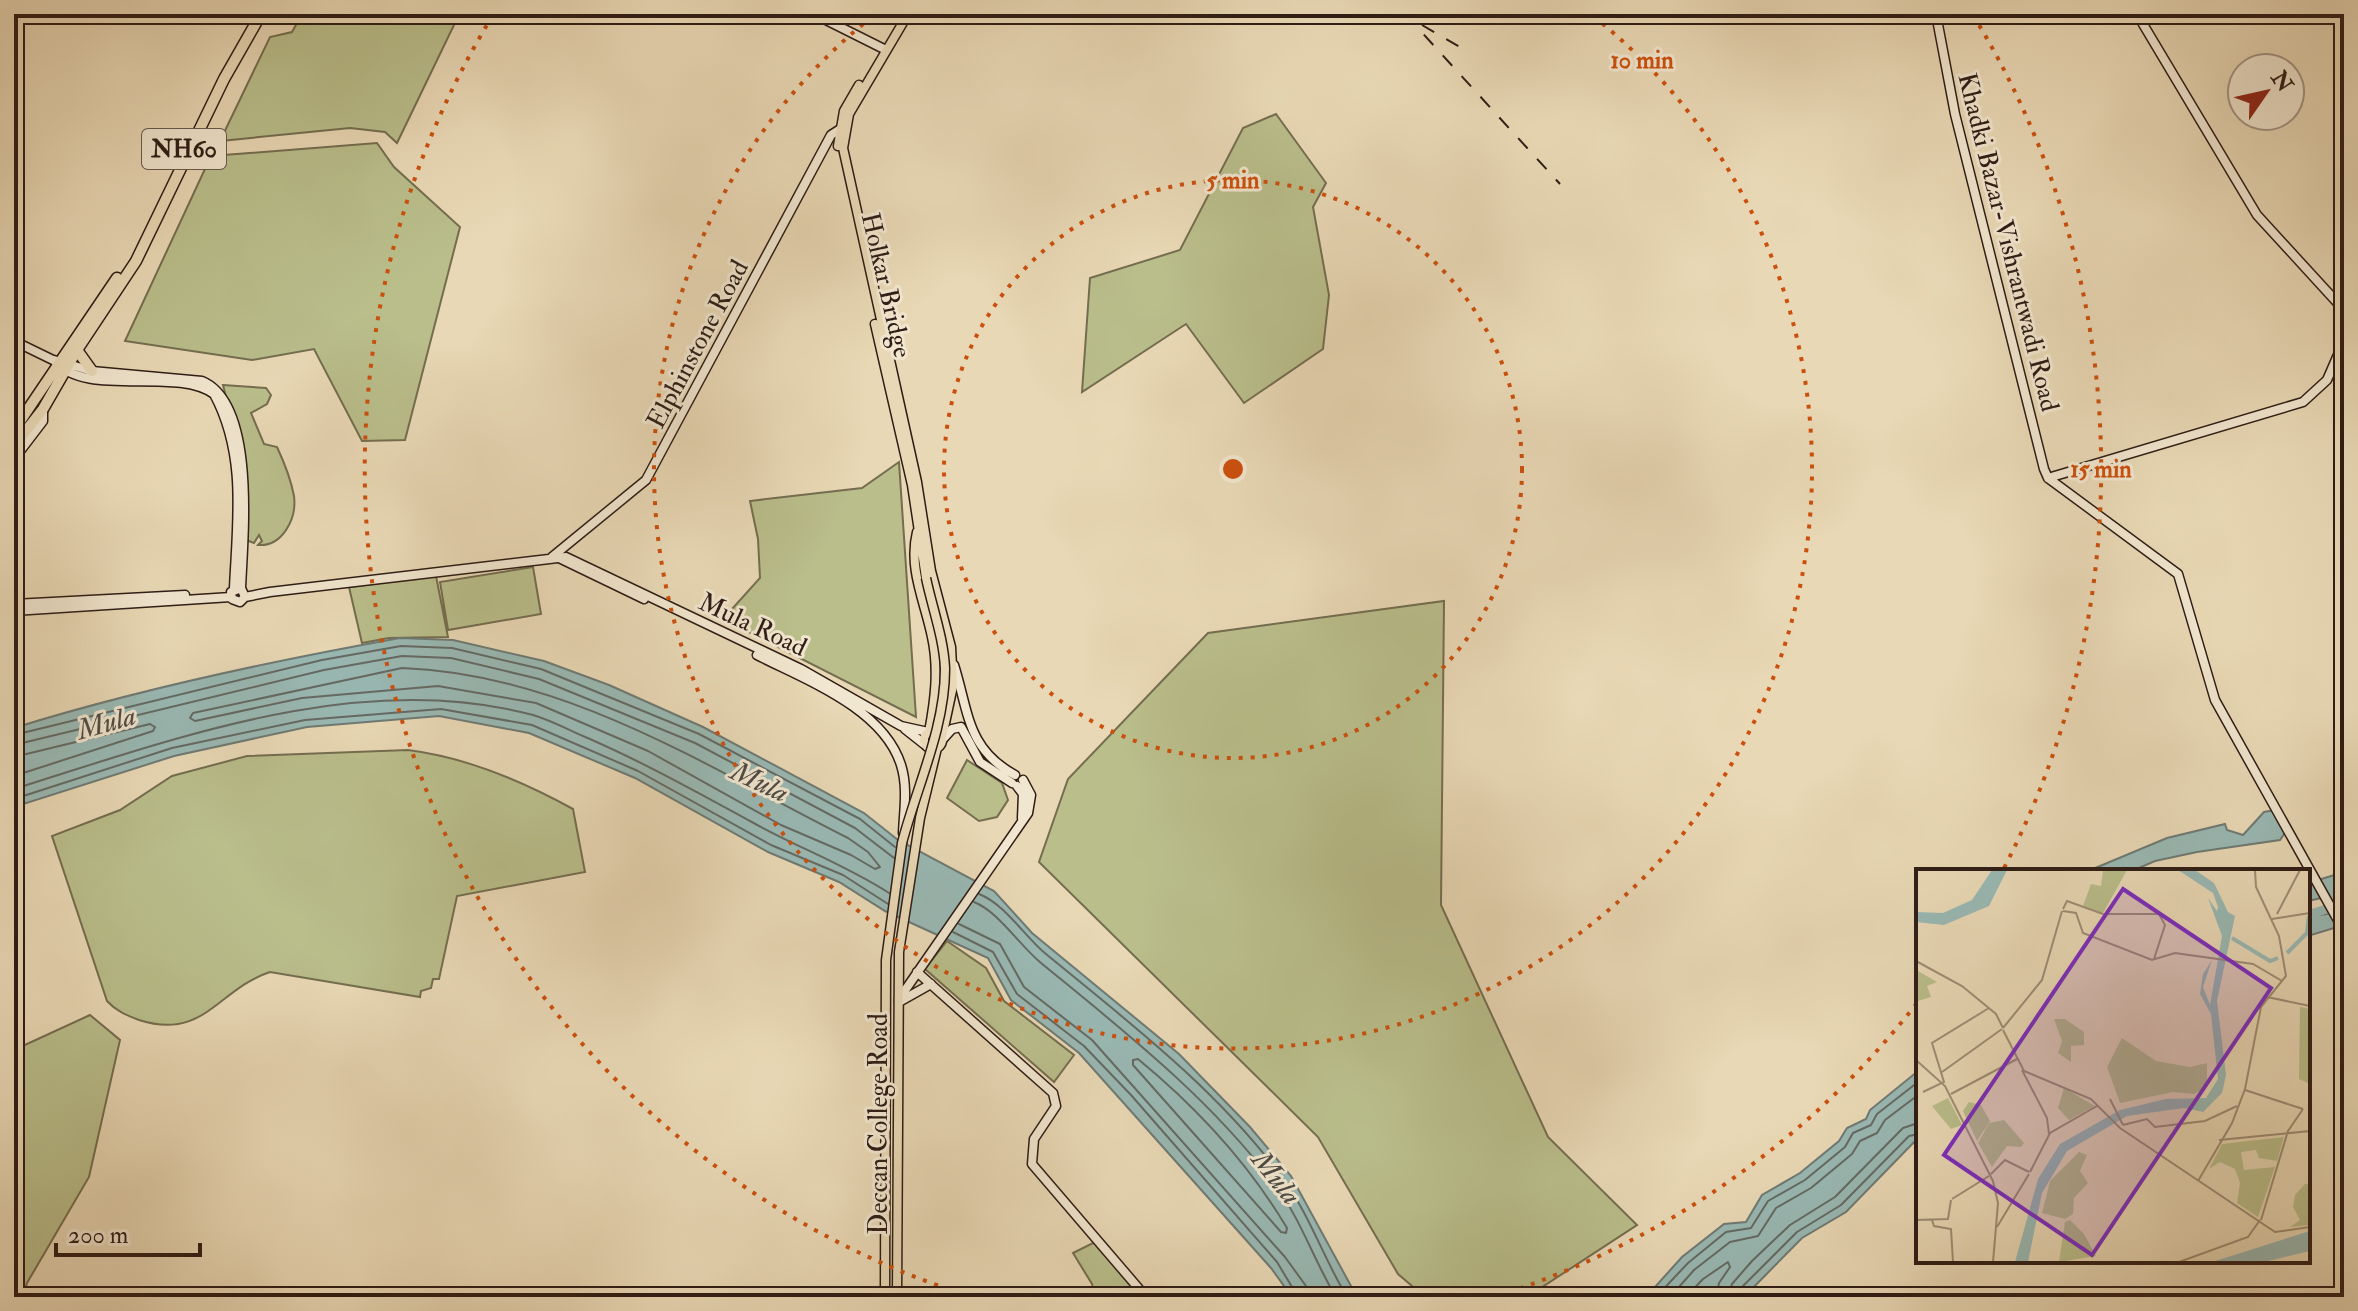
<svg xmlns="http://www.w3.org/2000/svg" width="2358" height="1311" font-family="'IM FELL Double Pica',serif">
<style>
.green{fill:#b9be8b;stroke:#746d50;stroke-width:2}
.water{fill:#99b9b4;stroke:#6e7a74;stroke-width:2}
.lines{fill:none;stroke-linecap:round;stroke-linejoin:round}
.shore{stroke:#646a64;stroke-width:2}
.river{stroke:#99b9b4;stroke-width:9}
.secondary-casing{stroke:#2e1c15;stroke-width:11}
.primary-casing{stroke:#2e1c15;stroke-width:11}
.highway-casing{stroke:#2e1c15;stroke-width:13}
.secondary{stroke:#f1e6cf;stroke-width:8}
.primary{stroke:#e9d8b5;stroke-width:8}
.highway{stroke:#e9d8b5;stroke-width:10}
.rail{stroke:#2e1c15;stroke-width:2;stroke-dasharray:14 14;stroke-linecap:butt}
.primary-bridge-casing{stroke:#2e1c15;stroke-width:11;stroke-linecap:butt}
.primary-bridge{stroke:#e9d8b5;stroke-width:8}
.ring{fill:none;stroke:#cc500d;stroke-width:4;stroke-dasharray:4 8}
.labels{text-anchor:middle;stroke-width:6;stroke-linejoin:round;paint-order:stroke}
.shield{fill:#f1e6cf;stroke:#68594d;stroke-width:2}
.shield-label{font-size:24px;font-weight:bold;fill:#2e1c15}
.street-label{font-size:26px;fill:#2e1c15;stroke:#f1e6cf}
.water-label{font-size:28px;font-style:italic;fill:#4e4b45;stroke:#f1e6cf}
.inset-river{fill:none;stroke:#99b9b4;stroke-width:4}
.inset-road{fill:none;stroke:#9e8d75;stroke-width:2}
.view{fill:#7b2cbf;fill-opacity:0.15;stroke:#7b2cbf;stroke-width:4}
.inset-edge{fill:none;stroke:#2e1c15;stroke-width:4}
.centre{fill:#cc500d;stroke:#f1e6cf;stroke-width:4}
.ring-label{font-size:24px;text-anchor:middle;font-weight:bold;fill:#cc500d;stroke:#f1e6cf;stroke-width:6;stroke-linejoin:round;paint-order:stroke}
</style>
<rect width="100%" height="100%" fill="#e9d8b5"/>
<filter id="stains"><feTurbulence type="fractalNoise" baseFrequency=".0025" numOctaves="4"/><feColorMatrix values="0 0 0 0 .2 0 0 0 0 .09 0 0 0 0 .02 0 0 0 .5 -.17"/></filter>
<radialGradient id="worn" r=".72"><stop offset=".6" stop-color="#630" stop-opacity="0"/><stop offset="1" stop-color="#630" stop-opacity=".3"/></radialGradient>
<!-- green -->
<path class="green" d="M302,14h151l2,9 -58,120 -12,-11 -35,-4 -130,13 50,-104 22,-5z
M1276,114l50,69 -13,24 16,88 -6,54 -79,54 -58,-79 -104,68 8,-114 90,-28 63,-122z
M377,143l17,24 66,60 -55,213 -43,1 -48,-92 -62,11 -127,-19 86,-185z
M223,385l43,3 5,7 -4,9 -16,9 13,31 13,3c7,15 14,33 17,49 3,23 -12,51 -36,49l4,-4 -3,-6 -5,8 -8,-3v-64z
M899,462l17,255 -193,-98 37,-41 -2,-39 -8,-38 112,-13z
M533,567l8,47 -93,16 -8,-48z
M436,576l12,61 -59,1 -27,5 -13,-56z
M1444,601l-3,304 107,232 89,88 -110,72h-102l-27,-23 -80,-137 -279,-275 29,-83 140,-146z
M408,750c56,7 116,32 165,59l12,63 -128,24 -18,83h-6l-2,9 -10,3 -1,6 -150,-25c-52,17 -66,69 -131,48 -13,-5 -23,-9 -32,-19l-55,-165 68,-26 52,-34 75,-20z
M967,760l35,23 6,17 -11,17 -18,4 -32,-23z
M947,941l39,27 18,33 70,54 -20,27 -129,-113z
M90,1015l30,25 -31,137 -62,106 -4,14h-9v-247z
M1095,1242l46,55h-46l-3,-13 -19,-31z"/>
<!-- water -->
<path class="water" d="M400,638l53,2 91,21 65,24 94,42 161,86 34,27 96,51 38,42 147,121 71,73 41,49 66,121h-65l-21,-29 -192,-215 -68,-53 -23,-42 -103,-47 -46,-29 -71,-30 -133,-74 -106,-45 -90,-17 -132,11 -133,29 -160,51v-79c125,-39 258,-67 386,-90z
M2275,810l12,20 -7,10 -83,12 -42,9 -23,10h-44l79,-33 58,-14 2,6 16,5 21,-23z
M2344,872v53l-36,11v-20l19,-2 5,-7 -6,-10 -18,4v-18z
M1918,1071v67l-72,74 -44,26 -58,59h-98l36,-40 42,-33 22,-2 16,-27 38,-22 39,-32 8,-13 19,-9 4,-9z"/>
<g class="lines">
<!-- shore -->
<path class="shore" d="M402,668c164,6 305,99 446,170l20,14 12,15 -5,2 -24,-14 -70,-30 -133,-74 -112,-48 -98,-17 -136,12 -107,23 -5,-3 3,-5z
M14,735l308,-75 79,-14 51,2 89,21 158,65 161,85 35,28
M14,745l310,-75 78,-14 49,2 88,21 156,64 160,85 39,30
M14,757l136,-33 5,3 -2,4 -139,45
M14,789c163,-51 347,-120 519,-74 17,5 34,14 50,21 58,25 112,55 167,85 46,26 94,43 139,72
M14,799l158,-51 133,-28 136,-11 91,16 106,46 133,74 72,30 45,29
M979,894c26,10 46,43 67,60 84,69 173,137 238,226 26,36 40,79 63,117
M974,902c25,10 45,43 67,61 83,68 169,135 234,222 26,34 39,76 61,112
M959,924l41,20 24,43 68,53 193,217 21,29 2,11
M953,932l40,20 24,42 67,52 47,49 146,167 21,35
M1138,1059c57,47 111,105 149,169l-1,5 -5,-1 -148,-167v-5z
M1656,1297l32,-34 38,-31 25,-4 17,-27 37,-21 40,-33 8,-14 18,-8 6,-11 41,-32
M1670,1297l24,-27 36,-28 28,-6 18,-28 35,-20 41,-34 8,-13 17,-8 8,-13 33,-25
M1686,1297l17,-18 25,-17 2,5 -11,16 -3,14
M1728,1297l4,-13 20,-23 38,-36 45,-28 68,-69 15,-5
M1738,1297l3,-9 56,-56 44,-27 68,-69 9,-2"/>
<!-- river -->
<path class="river" d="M2308,915l36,-12"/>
<!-- secondary casing -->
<g class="secondary-casing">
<path id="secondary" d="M814,14l72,36
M1936,14l19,100 89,355 4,9 130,96 37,126 129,231
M2137,14l120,201 87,95
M14,341l39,19
M14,459l29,-38v-12
M2048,478l255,-76 24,-22 17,-39
M552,557l94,-77 185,-345 14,-9
M559,558l85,41
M234,588c3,-66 13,-133 -20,-194 -38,-28 -130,5 -160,-34l38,11 110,10c55,23 41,158 39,207
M245,597l-4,-9 -10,4 1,7 8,3 5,-5 25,-5 296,-35 235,112 100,57 27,6
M14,604l171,-9
M14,611l217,-14
M757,655c49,25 126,53 144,110 7,22 3,45 2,68
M954,665c15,48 13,84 61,110
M905,729l19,15
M942,740l10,-11 9,-2 19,35 32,21
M1017,786l6,8 -1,24
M917,972l136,121 3,13 -22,33 -2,25 114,133
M899,999l129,-186 3,-18 -8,-15
M899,1002l32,-18"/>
</g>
<!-- primary casing -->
<g class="primary-casing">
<path id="primary" d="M908,14l-59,100 -6,34 74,334 14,89 20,76 2,39 -11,51
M838,146l6,-35 15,-26
M875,324l37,161 14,93
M917,532c-9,37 8,70 15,105 7,32 3,63 -3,95
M924 740a9 9 0 1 1 18 0a9 9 0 1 1-18 0Z
M885,1297l1,-337 16,-117
M897,1297l2,-345 21,-134 17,-70"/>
</g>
<!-- highway casing -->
<g class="highway-casing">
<path id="highway" d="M77,350l15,21
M14,430l103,-152
M14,446l29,-37 34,-59 59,-89 88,-182 37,-65"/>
</g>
<!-- secondary -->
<use href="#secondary" class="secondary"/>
<!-- primary -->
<use href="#primary" class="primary"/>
<!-- highway -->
<use href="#highway" class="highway"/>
<!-- rail -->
<path class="rail" d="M1405,14l155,170
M1422,25l38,22"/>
<!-- primary-bridge casing -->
<g class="primary-bridge-casing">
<path id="primary-bridge" d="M902,843c15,-57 43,-115 43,-174 -1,-30 -13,-62 -19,-91"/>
</g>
<!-- primary-bridge -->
<use href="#primary-bridge" class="primary-bridge"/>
</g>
<!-- distance rings -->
<g class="ring">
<circle cx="1233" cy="469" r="289"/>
<path d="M1593 16A579 579 0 1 1 873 16"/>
<path d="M1917 1003A868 868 0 0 1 1494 1297M972 1297A868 868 0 0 1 493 15M1973 15A868 868 0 0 1 2003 870"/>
</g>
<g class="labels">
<!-- shield labels -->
<rect class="shield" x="142" y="129" width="84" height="40" rx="6"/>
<g class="shield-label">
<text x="184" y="157">NH60</text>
</g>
<!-- street labels -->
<g class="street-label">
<text transform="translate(2009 242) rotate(76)" y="9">Khadki Bazar-Vishrantwadi Road</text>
<text transform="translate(887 285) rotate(77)" y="9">Holkar Bridge</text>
<text transform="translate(697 344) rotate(-62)" y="9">Elphinstone Road</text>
<text transform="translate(753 624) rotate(25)" y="9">Mula Road</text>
<text transform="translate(878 1124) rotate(-90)" y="9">Deccan College Road</text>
</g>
<!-- water labels -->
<g class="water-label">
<text transform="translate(106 722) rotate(-16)" y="10">Mula</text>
<text transform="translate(760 781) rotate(25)" y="10">Mula</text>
<text transform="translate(1277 1177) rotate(51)" y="10">Mula</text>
</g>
</g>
<!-- overview -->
<g transform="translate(1916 869)">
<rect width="394" height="394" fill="#e9d8b5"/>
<path d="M187,1h24l-24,43 -20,-7 8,-22 10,2zM0,94l2,8 19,11 -10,4 4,11 -13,4 -2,9zM384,138l10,2v75l-11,-5zM138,150h11l19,13v13l-13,1v16l-13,-9 4,-12zM206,169l34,23 34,6 17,-4v24l-13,7 -21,-2 -53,11 -13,-36zM148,219l31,18 -26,14 -11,-12zM32,229l14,27 -11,4 -19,-23zM53,233l12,3 9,16 -13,20 -14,-30zM88,251l20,23 -3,4 -14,-1 -15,21 -14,-24 11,-20zM368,268l-7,24 -18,-3 -3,-8 -15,2 3,18 31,-3 -17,50 -21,-14 3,-20 -5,-14 -15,-7 -11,7 13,-25zM163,283l8,3 -7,16 8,12 -14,15 -1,16 -8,5 -23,-6 8,-32zM389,315h5v41l-20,2 10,-7 -7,-13 2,-12zM154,351l14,14 12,22 -37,6 6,-40z" fill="#b9be8b"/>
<path d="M76,1h15l-18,36 -45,19 -28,-3v-10l27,1 29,-13zM262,1h17l19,13 14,29 7,4 -18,85 9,74 -4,18 -19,19 -19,-4 -57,8 -60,35 -25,42 -14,69h-13l23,-83 22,-35 60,-34 46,-11 40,-1 12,-19 -7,-65 -11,-20 3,-20 9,-14 -9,27 7,18 12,-69 -14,-38 9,13 1,-4 -5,-14zM394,362v20l-46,11h-52z" fill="#99b9b4"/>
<path class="inset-river" d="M316,69l38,23 8,-3M371,84l20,-20 2,-17"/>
<path class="inset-road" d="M147,40l4,-8 36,13h56l6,11 -11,34M147,42l13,2 7,20 69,27 23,-7 78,11 29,17M361,45l23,-44M356,50l38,-6M0,92l46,25 34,28 7,14M351,128l43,9M87,159l39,-48 20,-69M87,161l21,41 67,28 29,29 155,104 35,-5M0,191l29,26 48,95 5,22 -5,59M106,201l25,48 2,16M26,203l60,-43M329,221l58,19M7,223l21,-10 -12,-39 57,-35M35,225l66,-35M194,230l13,26M207,256l24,-6 8,8 50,-6 32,-15M303,271l91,-9M114,303l20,-39 47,-27M75,305l14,-14 24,12M282,312l34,-58 13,-34 16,-82 25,-31 -7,-40 -23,-49 -1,-17M36,330l37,-23M0,351l32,-1 3,-19M16,351l2,6 17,3 2,33M345,351l27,-89 15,-22M81,358l32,-53M263,393l69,-25 12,-17"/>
<path class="view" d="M207,20l148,99 -179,267 -148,-100z"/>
<rect width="394" height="394" class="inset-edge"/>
</g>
<circle cx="1233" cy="469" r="12" class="centre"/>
<g class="ring-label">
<text x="1642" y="68">10 min</text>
<text x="1233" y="188">5 min</text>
<text x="2101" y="477">15 min</text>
</g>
<!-- margin -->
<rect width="2358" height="1311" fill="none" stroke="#e9d8b5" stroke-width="48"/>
<rect x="16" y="16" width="2326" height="1279" fill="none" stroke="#2e1c15" stroke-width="4"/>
<rect x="24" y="24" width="2310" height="1263" fill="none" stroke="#2e1c15" stroke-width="2"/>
<!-- north arrow -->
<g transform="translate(2266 92) rotate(56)"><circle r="38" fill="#f1e6cf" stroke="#a39585" stroke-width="2"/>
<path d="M0-6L14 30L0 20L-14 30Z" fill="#8f2418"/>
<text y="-12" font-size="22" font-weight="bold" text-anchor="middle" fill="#2e1c15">N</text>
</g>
<!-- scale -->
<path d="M56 1243v12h144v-12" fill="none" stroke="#2e1c15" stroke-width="4"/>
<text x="68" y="1243" font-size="24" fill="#2e1c15" stroke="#f1e6cf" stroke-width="6" paint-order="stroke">200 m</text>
<rect width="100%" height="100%" filter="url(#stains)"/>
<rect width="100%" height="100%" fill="url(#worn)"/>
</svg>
